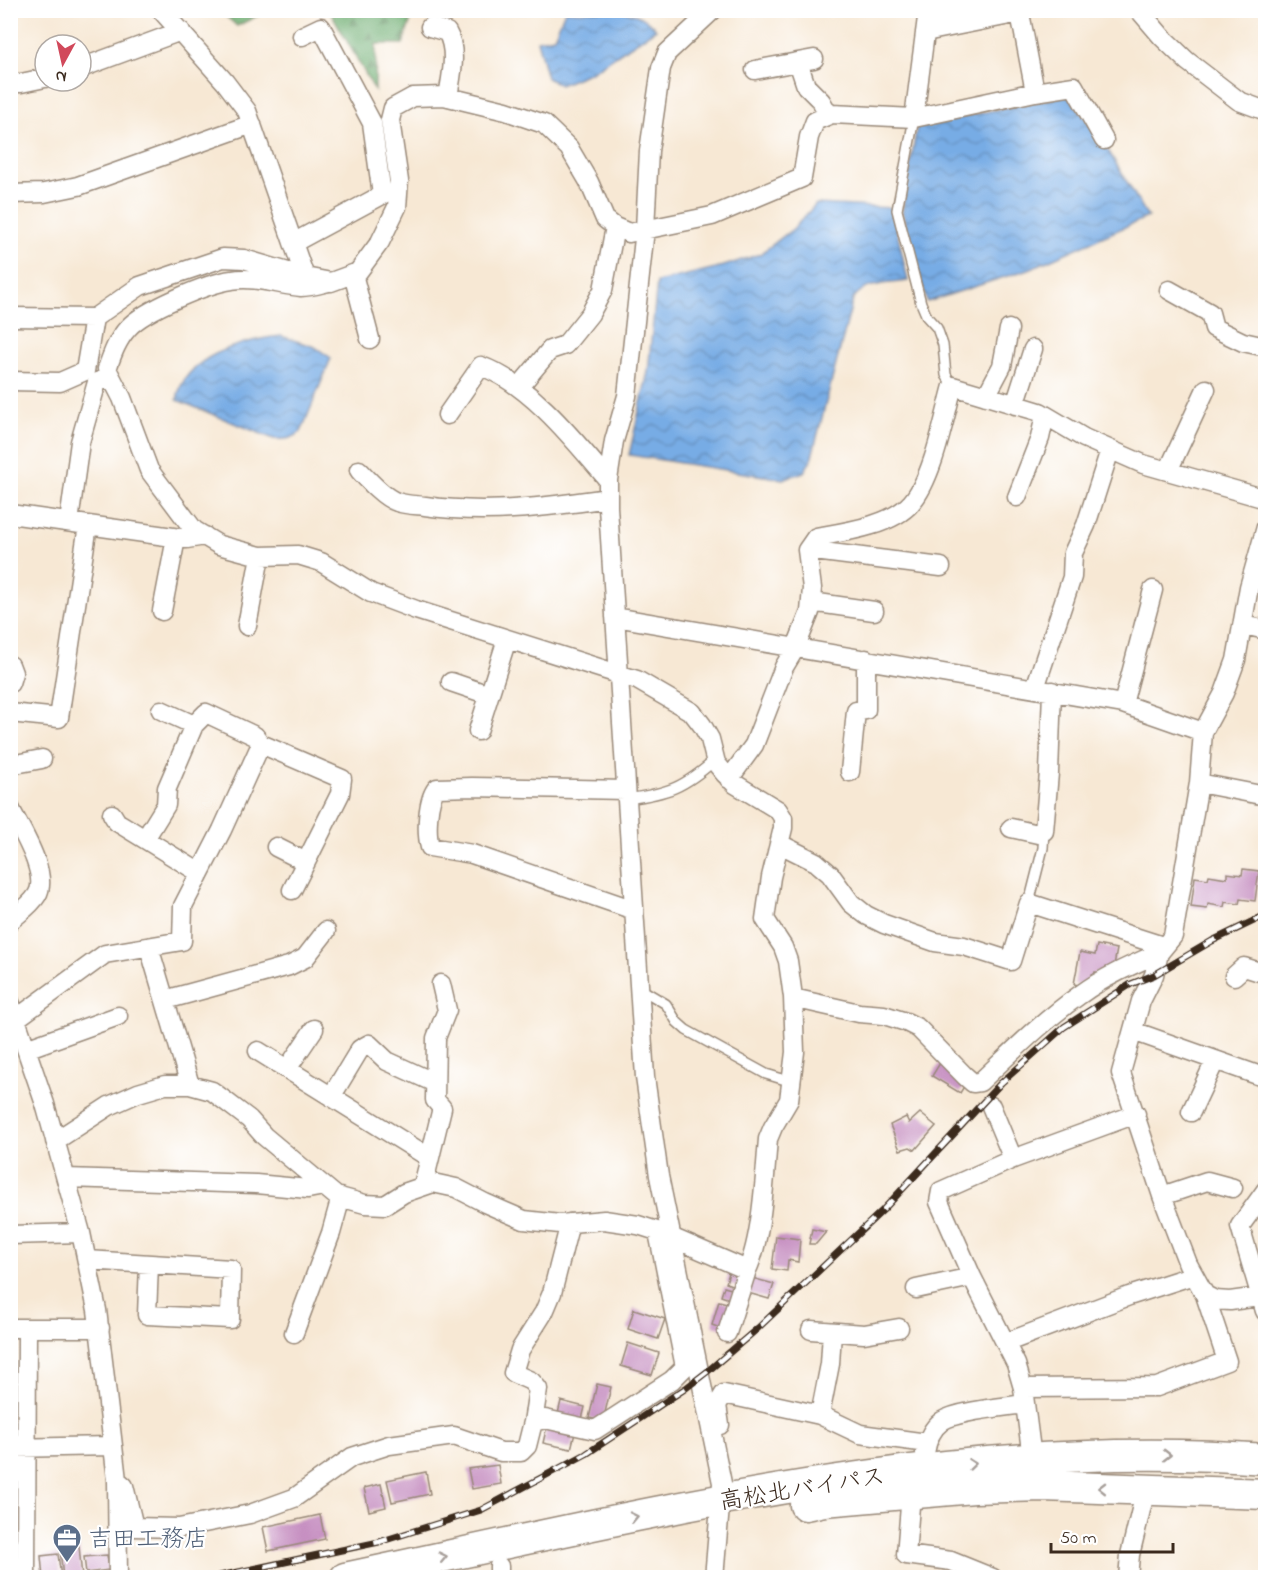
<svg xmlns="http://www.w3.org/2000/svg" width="1276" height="1588" font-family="'Indie Flower','Klee One',sans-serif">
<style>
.forest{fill:url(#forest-firs);stroke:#536a46;stroke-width:1.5}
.water{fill:url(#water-waves);stroke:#596b82;stroke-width:1.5}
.building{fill:#c68fc1}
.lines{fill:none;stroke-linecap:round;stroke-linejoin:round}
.service-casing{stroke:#998979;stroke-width:12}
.minor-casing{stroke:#998979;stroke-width:21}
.trunk-casing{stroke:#998979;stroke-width:33}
.service{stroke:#fff;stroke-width:9}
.minor{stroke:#fff;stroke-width:18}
.trunk{stroke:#fff;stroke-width:30}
.rail-casing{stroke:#3b2a1e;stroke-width:7}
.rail{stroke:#fff;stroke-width:4.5;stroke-dasharray:14;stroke-linecap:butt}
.oneway{stroke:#a79f9a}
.labels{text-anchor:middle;stroke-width:4.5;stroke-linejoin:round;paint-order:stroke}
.street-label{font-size:24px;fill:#3b2a1e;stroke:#fff}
.service-label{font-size:24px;fill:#4e5e75;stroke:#fff;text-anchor:start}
</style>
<defs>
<pattern id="forest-firs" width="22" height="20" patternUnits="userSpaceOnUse" patternTransform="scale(1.5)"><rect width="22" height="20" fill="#6bab6d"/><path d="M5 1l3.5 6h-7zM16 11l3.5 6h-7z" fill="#598b59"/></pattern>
<pattern id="water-waves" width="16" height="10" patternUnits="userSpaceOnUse" patternTransform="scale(1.5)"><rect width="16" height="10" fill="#77ace5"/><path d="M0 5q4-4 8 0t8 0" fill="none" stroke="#638cb9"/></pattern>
</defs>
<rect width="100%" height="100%" fill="#fff"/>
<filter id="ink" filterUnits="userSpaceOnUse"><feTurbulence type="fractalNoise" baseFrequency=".0167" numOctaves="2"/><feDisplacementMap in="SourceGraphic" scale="12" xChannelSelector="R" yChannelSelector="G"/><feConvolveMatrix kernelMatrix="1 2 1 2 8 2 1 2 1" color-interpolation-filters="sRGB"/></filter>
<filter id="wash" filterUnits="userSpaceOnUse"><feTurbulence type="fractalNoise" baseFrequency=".008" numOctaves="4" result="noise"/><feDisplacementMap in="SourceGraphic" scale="24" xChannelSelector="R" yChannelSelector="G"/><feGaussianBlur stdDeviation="1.35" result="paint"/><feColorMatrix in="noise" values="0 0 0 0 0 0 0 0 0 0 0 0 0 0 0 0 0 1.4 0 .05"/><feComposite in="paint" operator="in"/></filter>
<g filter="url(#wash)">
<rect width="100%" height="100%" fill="#f7e8d4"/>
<!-- forest -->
<path class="forest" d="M410,10l3,3 -10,31h-27l-1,47 -45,-80z
M220,11h47l-30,15z"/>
<!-- water -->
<path class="water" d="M565,11l18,1 3,-1c24,-1 54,-3 70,18l-65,43 -31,13 -13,-7 -10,-38 17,-3z
M1068,95l35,47 45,75 -119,52 -102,33 -25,-90 15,-86z
M816,204l76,4 16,73c-18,3 -44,1 -55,18l-42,161 -7,12 -21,7 -154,-24 19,-83 9,-90 67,-16 36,-12 34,-26z
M281,336l34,11 16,11 -30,74c-9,7 -16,8 -27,7l-97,-39c6,-44 67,-60 104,-64z"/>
<g id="blocks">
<!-- building -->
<path class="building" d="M1243,869l16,2 -4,30 -15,-2 -1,5 -14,-2 -1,5 -16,-3 -1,5 -16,-2 4,-30 13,2 1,-4 18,3v-5l15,2z
M1097,945l20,4 -5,27 -17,-4 -4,16 -17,-4 6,-32 15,3z
M940,1063l28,17 -8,13 -28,-17z
M920,1113l16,13 -21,24 -5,-3 -10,3 -10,-25 16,-8 3,6z
M812,1229l14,3 -10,12h-7z
M776,1236l24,3 -2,23 -10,-2 -1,11 -15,-2z
M730,1269l12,4 -5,14 -11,-4z
M752,1278l22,6 -5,15 -21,-6z
M724,1287l11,3 -3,10 -11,-4z
M719,1301l12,3 -8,25 -11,-4z
M634,1309l31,10 -7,20 -30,-10z
M628,1343l31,10 -7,22 -31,-9z
M597,1384l14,3 -8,34 -14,-3z
M561,1401l24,6 -4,16 -24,-5z
M547,1426l28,7 -4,16 -28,-6z
M498,1465l3,19 -29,5 -4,-20z
M426,1472l4,22 -38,8 -5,-22z
M381,1484l5,23 -17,4 -5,-23z
M320,1515l5,24 -57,12 -5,-24z
M79,1546l3,31 -19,1 -3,-30z
M58,1554l3,24h-18l-2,-22z
M107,1555l2,15 -23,3 -2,-16z
M26,1562v16h-16v-15z"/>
</g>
</g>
<g filter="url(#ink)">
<use href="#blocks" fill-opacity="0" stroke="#998979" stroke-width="1.5"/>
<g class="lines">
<!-- service casing -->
<g class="service-casing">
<path id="service" d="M914,118l-17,92 24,93 6,14 10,11 6,17 3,30 7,11
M627,799c42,-6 56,-11 88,-39
M1029,903l14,-55 1,-17
M639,988l27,16 11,18 9,8 80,44 26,8"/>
</g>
<!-- minor casing -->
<g class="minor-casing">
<path id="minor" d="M161,10l64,72 22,29 58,166
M713,10l-46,43 -6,15 -12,83 -4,78 -18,167 -13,45 -6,39v27l37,570 14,99 63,307 -8,95
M1139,10l23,27 25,24 52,40 27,10
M430,27l17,5c11,19 4,45 1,65
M798,62l8,24 15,15 8,14
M81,68l100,-37
M755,70l59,-11
M10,83h11l24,-5
M1035,92l39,-6 30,54
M914,118l14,-108
M10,194l34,-1 34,-7 174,-62
M293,243l89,-48 -10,-72 -51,-96 -19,9
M353,274l17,65
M328,282c-8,2 -18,5 -27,5 -22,-2 -47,-11 -69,-7 -24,3 -88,30 -104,48 -11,12 -16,27 -21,41l15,29 27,72 45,60 25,15 41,11 38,-1 23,7 50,31 45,17 221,70 55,32 10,13 8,14 6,24 9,11 10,10 43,26 5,8v10l-12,49 -6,42 18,28 5,14 5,36 2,55 -6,48 -16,27 -5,12c-3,35 -6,100 -21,131
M1169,290l41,23 4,15 29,14 23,5
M10,317l84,1 46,-32 83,-28 21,1 61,18 26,5 27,-10 22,-30 17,-35 2,-26 -9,-61 3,-12 20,-11 31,-1 62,15 38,13 25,24 20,34 16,37 10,8 14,6 83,-17 90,-38 7,-41 6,-16 17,-7 82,4 121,-26 -15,-79 -95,19
M10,381l50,1 25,-11 9,-53
M519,387l31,-37 15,-5 25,-31 13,-24 12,-63
M986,396l16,-30 7,-37
M1015,405l18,-56
M447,415l34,-49c49,18 94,75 127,114
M359,470c9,10 25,28 38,32 8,3 19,3 28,4 61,9 122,1 183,-8
M1168,471l38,-82
M1017,497l23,-59 5,-23
M10,514l177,25 18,-3
M69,522l11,-80 17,-60 14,-5
M1266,527l-17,60 -13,73 -12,33 -21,39 -4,51 -26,153 -14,17 -5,22 -13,26 -20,72 41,123 26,68 17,31 10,5 15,1 36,-5
M807,550l134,17
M811,602l63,9
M162,611l14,-73
M615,617l508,87 80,28
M1244,625l22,5
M247,626l13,-70
M10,665l3,8 -3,10
M451,682l38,13
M1035,688l37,-111 1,-24 13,-28 24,-75
M1123,704l30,-114
M161,710l33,15
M10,713l49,5 29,-193
M478,731l29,-92
M10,765l32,-6
M850,772l6,-61 10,-1v-51
M729,779l25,-34 30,-78 12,-20 14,-35 2,-24 -5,-38 9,-13c28,-5 75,-11 95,-34 22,-24 33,-85 42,-117l87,26 44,26 59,26 123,35
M1199,783l67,13
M626,790l-154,-3 -35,1c-10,11 -11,45 -7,59l42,7 162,56
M10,808c10,20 40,67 27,87 -6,10 -18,18 -27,26
M112,814l5,8 83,51
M1011,828l27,6 6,-3 5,-58 3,-82
M145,839l21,-34 1,-17 27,-63 12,-12 49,23 6,8
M780,844l36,18 14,12 21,29 15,12 18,9 51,18 29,4 47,15 18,-58 134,43
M276,847l30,15
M149,947l41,138
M1234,976l10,-9 22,7
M793,998l66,15 25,2 22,7 12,6 47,48 8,7 7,-1c33,-31 64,-62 101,-88 23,-17 51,-29 78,-41
M165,1000l124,-34 16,-8 21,-27
M10,1002l35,102 36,129 16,77 20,170 1,98
M16,1019l89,-65 77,-13 1,-35 39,-76 39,-86 81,35 -2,15 -48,96
M1133,1031l133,47
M26,1049l92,-33
M258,1051l172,107
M287,1069l27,-40
M331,1097l29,-48 9,-5 18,17 48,22
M991,1106l22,53
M1191,1112l24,-51
M55,1141l54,-35 29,-13 27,-8h25l22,6 12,9 25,19 15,17 72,60 29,8 20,1 19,-12 29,-10 23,5 29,15 39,17 36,4 44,-4 34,5 19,6 90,39 -20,63
M66,1178l190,6 52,5 16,-3
M423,1186l19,-78 -7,-8 1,-62 11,-28 -6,-26
M1162,1196l45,-15 26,7
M10,1235l71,-2
M87,1260l144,9 -1,50 -83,-4 2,-51
M916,1289l56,-12
M1265,1311l-25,-85 26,-36
M10,1328h90
M811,1330l53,4 35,-6
M294,1333l37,-100 10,-36
M1005,1343l124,-47 65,-21
M1023,1388l134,-1 70,-26 -22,-66
M820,1415l10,-51 2,-32
M533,1422l5,-33 -7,-8 -18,-8 7,-23 24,-38 8,-19 18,-70
M720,1425l-3,-20 7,-11 96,21 40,19 67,9
M10,1448l102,-2
M925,1453c2,-13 6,-24 17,-32 15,-10 63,-14 83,-17
M1032,1458l-9,-70 -7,-24 -44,-87 -33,-75 2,-11 72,-32 123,-45
M117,1480l7,6 10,41 45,1 71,-14 44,-16 58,-41 37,-12 65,-9 47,16h20l6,-6 6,-24 12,-3 50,11 77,-50 13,-13 -27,-135
M908,1494l2,12 -4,49 45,6 42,17
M26,1578l1,-250
M499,1578v-12
M1128,1578l2,-23 16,-66"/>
</g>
<!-- trunk casing -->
<g class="trunk-casing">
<path id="trunk" d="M805,1505l19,-4 150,-13 69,-2 223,8
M345,1578c302,-64 609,-143 921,-119"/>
</g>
<!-- service -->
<use href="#service" class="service"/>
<!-- minor -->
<use href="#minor" class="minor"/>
<!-- trunk -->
<use href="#trunk" class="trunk"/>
<!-- rail casing -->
<g class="rail-casing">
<path id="rail" d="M210,1578l169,-36 102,-32 105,-56 100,-66 22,-17 50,-43 125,-118 118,-127 63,-56 67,-43 23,-9 58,-34 54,-26"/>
</g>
<!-- rail -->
<use href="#rail" class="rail"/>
</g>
<!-- one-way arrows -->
<defs><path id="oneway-chevron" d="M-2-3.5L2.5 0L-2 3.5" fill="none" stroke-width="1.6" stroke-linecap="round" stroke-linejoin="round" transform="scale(1.5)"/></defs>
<g class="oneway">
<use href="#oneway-chevron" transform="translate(1167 1455)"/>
<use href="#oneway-chevron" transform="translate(972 1464) rotate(-6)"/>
<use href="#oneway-chevron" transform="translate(1102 1488) rotate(-179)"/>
<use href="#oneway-chevron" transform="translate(634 1517) rotate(-12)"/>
<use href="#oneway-chevron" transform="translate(443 1557) rotate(-12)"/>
</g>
</g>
<!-- icons -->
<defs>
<g id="office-pin" transform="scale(1.5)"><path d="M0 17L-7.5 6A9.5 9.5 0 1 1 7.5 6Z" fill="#5c6f8a" stroke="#fff"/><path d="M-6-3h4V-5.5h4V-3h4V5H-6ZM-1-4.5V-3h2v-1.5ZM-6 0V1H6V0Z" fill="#fff"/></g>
</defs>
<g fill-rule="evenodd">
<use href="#office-pin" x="67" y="1538"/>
</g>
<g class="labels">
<!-- street labels -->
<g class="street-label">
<text transform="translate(802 1488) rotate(-9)" y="8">高松北バイパス</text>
</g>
<!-- service labels -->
<g class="service-label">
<text x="88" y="1546">吉田工務店</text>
</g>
</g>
<!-- margin -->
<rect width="1276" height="1588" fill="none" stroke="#fff" stroke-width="36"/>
<!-- north arrow -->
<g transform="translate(63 63) rotate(188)"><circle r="28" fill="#ffffff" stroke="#b1aaa5" stroke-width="1.5"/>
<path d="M0-4.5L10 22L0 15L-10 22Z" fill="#d1495b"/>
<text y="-9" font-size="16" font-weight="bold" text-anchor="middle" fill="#3b2a1e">N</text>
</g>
<!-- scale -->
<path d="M1051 1543v9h122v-9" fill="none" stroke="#3b2a1e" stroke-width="3"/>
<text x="1060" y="1543" font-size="18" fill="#3b2a1e" stroke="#ffffff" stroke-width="4.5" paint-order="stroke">50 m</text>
</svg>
